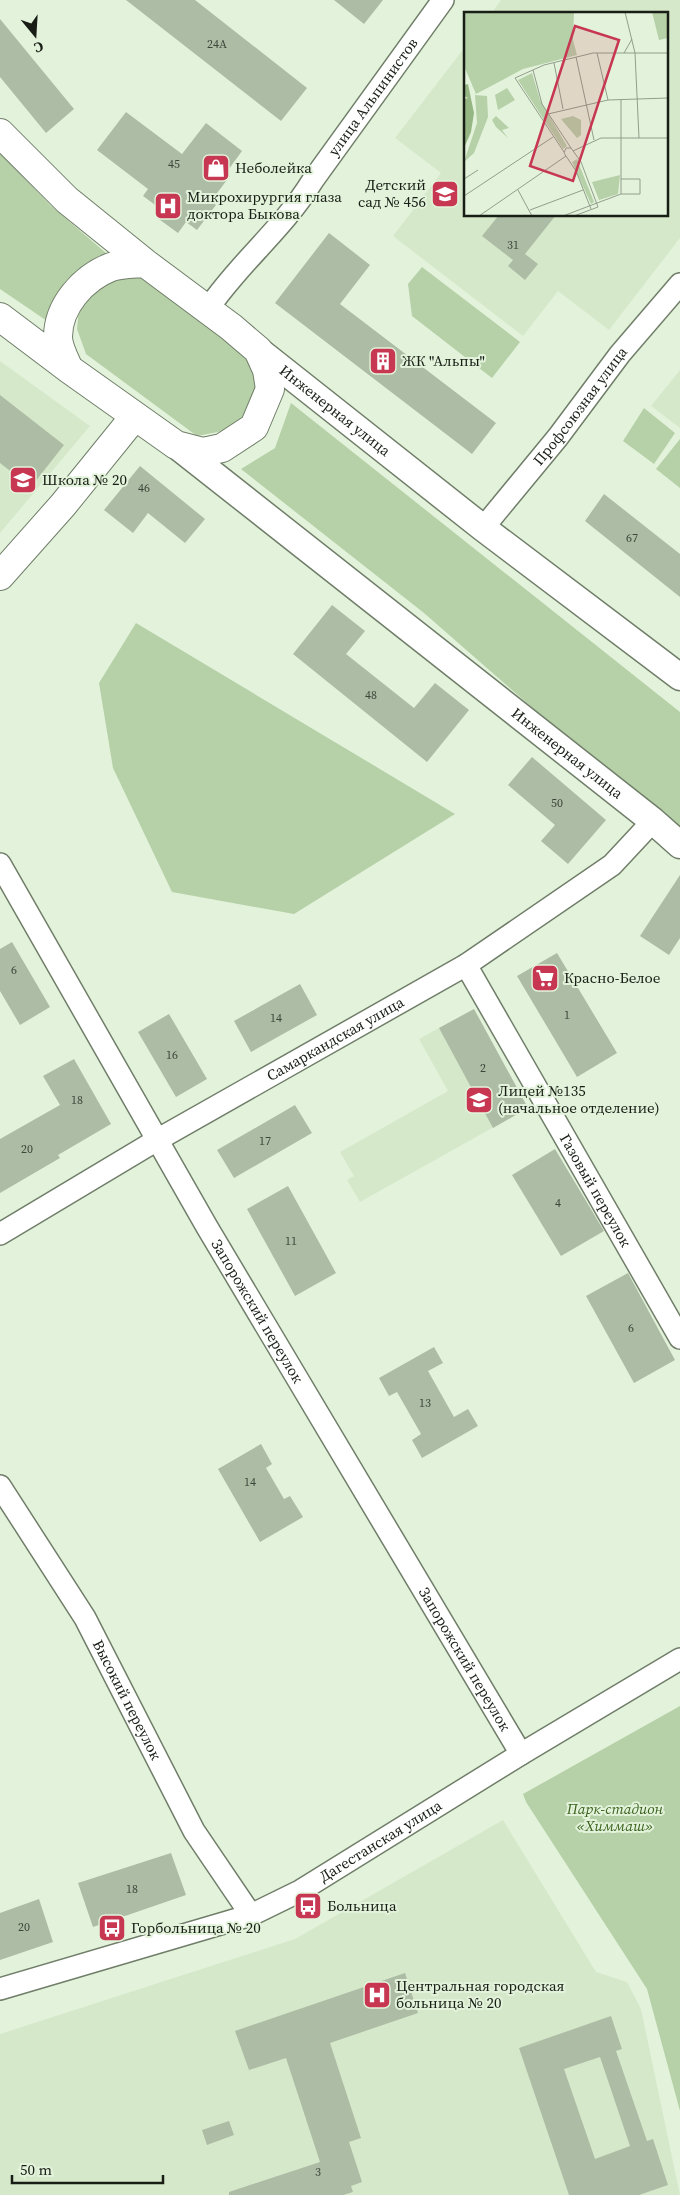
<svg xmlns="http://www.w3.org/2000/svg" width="680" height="2195" font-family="'Source Serif 4',serif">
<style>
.built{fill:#d5e8ca}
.green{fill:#b6d0a8}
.building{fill:#adbca5;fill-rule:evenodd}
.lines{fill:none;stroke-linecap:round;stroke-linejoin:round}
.minor-casing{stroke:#707e69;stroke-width:24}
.tertiary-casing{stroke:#707e69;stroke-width:29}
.secondary-casing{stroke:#707e69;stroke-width:30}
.minor{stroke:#fff;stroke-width:21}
.tertiary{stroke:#fff;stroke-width:26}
.secondary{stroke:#fff;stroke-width:28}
.labels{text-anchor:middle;stroke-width:4;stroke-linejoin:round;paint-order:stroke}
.number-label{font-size:12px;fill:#3d4639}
.street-label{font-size:15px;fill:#181e15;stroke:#e3f3db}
.poi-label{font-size:15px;fill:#181e15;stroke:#e3f3db;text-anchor:start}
.park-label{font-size:15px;font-style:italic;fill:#3a621d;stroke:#e3f3db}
.inset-road{fill:none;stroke:#929e8c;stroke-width:1}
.view{fill:#c73752;fill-opacity:0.15;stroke:#c73752;stroke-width:2.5}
.inset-edge{fill:none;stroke:#181e15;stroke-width:2.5}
</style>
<rect width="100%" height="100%" fill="#e3f3db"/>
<!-- built -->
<path class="built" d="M501,0h179v238l-71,92 -51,-39 -35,45 -130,-100 48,-63 -46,-35 70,-91v168h201v-201h-175z
M0,361l90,65 -90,107z
M680,370v58l-29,-22z
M474,1009l54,99 -168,94 -13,-22 7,-4 -14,-24 108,-61 -29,-52z
M503,1820l93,152 31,10 14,27 39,186h-680v-161l295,-95z"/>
<!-- green -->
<path class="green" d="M0,153l50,52 56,48 -27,16 -25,31 -4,23 -50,-34z
M422,267l98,75 -28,36 -80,-62 -4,-32z
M127,272l17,6 110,81 7,22 -15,36 -23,14 -26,5 -111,-82 -9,-25 2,-20 21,-28z
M291,403l389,309v125l-256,-224 -183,-144 34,-21z
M644,408l31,25 -21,31 -31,-23z
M680,439v49l-24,-19z
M136,623l319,191 -161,100 -122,-22 -59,-124 -14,-85z
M680,1706v405l-33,-122 -121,-187 -3,-8z"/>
<!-- building -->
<path class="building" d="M126,0h69l112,88 -26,33z
M334,0h49l-19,24z
M0,19l74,90 -28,24 -46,-56z
M126,112l56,42 24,-31 36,28 -16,22 4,3 -19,25 5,4 -19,25 -11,-8 -8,11 -22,-16 6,-7 -19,-14 5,-7 -51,-39z
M499,215h57l-31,39 13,10 -13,16 -17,-14 5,-6 -31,-24z
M329,233l41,32 -30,39 156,119 -24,31 -197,-151z
M0,395l64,50 -33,42 -31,-24z
M140,466l65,53 -20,24 -37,-30 -15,20 -29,-23z
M604,494l76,60v43l-95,-76z
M332,605l33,26 -19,23 68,54 21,-25 34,27 -42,52 -134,-108z
M532,757l74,63 -38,44 -27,-23 14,-16 -47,-40z
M680,875v63l-11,17 -29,-19z
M12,942l38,65 -30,18 -20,-34v-42z
M557,953l60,100 -40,24 -60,-101z
M300,984l17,31 -66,37 -17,-31z
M474,1009l54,99 -35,20 -54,-100z
M169,1014l38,65 -31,18 -38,-65z
M74,1059l37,65 -53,31 2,3 -60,35v-54l60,-34 -17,-29z
M295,1105l17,28 -78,45 -17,-28z
M555,1149l49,82 -43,25 -49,-81z
M288,1186l48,87 -41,23 -48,-87z
M628,1273l47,87 -41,23 -48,-87z
M434,1347l9,16 -15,8 26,46 14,-8 10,17 -56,32 -10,-18 9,-6 -24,-42 -8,4 -10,-18z
M261,1444l11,20 -6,4 18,31 6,-3 13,21 -43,25 -42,-73z
M171,1853l15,42 -93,32 -15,-44z
M39,1899l14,43 -53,18v-47z
M405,1973l13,40 -88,30 31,95 -12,4 13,40 -11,4 2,6 -10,3h-114v-3l91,-30 -34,-104 -37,12 -14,-39z
M611,2016l11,33 -6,2 31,90 6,-2 15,46 -29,10h-70l-50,-147zM600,2057l30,89 -35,13 -31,-90z
M229,2121l5,14 -27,10 -5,-15z"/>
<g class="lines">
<!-- minor casing -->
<g class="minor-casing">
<g id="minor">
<path id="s1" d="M208,309c31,-46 76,-81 105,-129l130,-180"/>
<path id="s2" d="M483,528l75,-91 62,-83 60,-70"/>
<path id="s3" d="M0,864l207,363 314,527"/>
<path id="s4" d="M466,965l214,373"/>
<path id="s5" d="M0,1234l157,-94 309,-175 146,-100 41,-44"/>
<path id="s6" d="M0,1486l85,132 109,213 57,84"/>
<path id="s7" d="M0,1989l251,-74 49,-24 221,-137 159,-95"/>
</g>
</g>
<!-- tertiary casing -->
<g class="tertiary-casing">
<g id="tertiary">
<path id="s8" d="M258,350l225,178 197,149"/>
<path id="s9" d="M176,445l477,376 27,24"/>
</g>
</g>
<!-- secondary casing -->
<g class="secondary-casing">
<path id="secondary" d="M0,133l67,67 78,63 86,64 27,23 9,20 3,19 -16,38 -32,21 -19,4 -27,-7 -107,-76 -69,-52
M69,369c-4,-9 -11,-22 -11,-32 0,-31 25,-59 53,-70 10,-3 23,-3 34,-4
M0,576l63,-71 72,-89"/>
</g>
<!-- minor -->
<use href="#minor" class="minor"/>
<!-- tertiary -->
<use href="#tertiary" class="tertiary"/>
<!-- secondary -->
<use href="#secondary" class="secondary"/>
</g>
<!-- icons -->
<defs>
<g id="shop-square" transform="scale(1.4375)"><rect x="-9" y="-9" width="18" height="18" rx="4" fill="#c73752" stroke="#e3f3db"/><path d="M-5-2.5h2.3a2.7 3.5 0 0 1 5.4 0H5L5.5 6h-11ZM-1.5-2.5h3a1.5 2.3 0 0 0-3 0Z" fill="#fff"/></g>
<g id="school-square" transform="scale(1.4375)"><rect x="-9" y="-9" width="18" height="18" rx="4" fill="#c73752" stroke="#e3f3db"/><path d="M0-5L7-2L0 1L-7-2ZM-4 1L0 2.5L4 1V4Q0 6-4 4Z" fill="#fff"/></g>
<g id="hospital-square" transform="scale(1.4375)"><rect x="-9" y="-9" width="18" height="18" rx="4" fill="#c73752" stroke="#e3f3db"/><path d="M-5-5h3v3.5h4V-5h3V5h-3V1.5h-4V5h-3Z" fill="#fff"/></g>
<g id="building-square" transform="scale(1.4375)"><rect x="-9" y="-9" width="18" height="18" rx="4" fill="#c73752" stroke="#e3f3db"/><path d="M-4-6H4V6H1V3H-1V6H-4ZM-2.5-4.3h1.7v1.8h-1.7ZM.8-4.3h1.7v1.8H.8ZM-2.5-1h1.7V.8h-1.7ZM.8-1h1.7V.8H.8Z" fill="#fff"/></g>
<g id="supermarket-square" transform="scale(1.4375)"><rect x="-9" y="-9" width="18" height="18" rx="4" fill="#c73752" stroke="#e3f3db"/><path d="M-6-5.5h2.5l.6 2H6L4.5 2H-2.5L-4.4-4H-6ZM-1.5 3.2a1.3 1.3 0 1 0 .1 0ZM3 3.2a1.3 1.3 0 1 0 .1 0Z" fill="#fff"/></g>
<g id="bus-square" transform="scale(1.4375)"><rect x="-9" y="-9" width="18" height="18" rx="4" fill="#c73752" stroke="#e3f3db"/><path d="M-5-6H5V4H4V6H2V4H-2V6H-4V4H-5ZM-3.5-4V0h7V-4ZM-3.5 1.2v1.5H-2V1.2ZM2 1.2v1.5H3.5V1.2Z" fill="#fff"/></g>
</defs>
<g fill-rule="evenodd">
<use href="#shop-square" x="216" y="168"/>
<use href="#school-square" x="445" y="194"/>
<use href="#hospital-square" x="168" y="206"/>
<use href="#building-square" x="383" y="361"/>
<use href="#school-square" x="23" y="480"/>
<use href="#supermarket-square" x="545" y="978"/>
<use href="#school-square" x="479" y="1100"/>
<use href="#bus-square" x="308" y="1906"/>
<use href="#bus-square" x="112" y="1928"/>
<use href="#hospital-square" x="377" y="1995"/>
</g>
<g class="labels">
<!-- number labels -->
<g class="number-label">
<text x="217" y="48">24А</text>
<text x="174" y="168">45</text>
<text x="513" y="249">31</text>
<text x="144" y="492">46</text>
<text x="632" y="542">67</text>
<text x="371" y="699">48</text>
<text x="557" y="807">50</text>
<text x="14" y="974">6</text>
<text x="567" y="1019">1</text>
<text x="276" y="1022">14</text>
<text x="172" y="1059">16</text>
<text x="483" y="1072">2</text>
<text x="77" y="1104">18</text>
<text x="265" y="1145">17</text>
<text x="27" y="1153">20</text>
<text x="558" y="1207">4</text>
<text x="291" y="1245">11</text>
<text x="631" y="1332">6</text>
<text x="425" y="1407">13</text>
<text x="250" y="1486">14</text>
<text x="132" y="1893">18</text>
<text x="24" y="1931">20</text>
<text x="318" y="2176">3</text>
</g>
<!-- street labels -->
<g class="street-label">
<text dy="5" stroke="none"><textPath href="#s1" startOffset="269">улица Альпинистов</textPath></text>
<text dy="5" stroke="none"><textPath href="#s2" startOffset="156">Профсоюзная улица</textPath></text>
<text dy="5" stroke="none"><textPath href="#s8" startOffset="98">Инженерная улица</textPath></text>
<text dy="5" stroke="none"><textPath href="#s9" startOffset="498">Инженерная улица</textPath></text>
<text dy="5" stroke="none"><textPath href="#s5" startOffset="388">Самаркандская улица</textPath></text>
<text dy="5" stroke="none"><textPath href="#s4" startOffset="260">Газовый переулок</textPath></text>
<text dy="5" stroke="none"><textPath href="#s3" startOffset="516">Запорожский переулок</textPath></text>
<text dy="5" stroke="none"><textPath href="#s3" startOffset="921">Запорожский переулок</textPath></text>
<text dy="5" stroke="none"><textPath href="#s6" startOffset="249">Высокий переулок</textPath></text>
<text dy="5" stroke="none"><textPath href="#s7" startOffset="411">Дагестанская улица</textPath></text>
</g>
<!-- poi labels -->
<g class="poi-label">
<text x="235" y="173">Неболейка</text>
<text x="426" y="190" text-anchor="end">Детский<tspan x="426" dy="17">сад № 456</tspan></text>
<text x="187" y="202">Микрохирургия глаза<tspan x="187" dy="17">доктора Быкова</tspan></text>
<text x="402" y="366">ЖК "Альпы"</text>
<text x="42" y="485">Школа № 20</text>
<text x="564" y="983">Красно-Белое</text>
<text x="498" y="1096">Лицей №135<tspan x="498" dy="17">(начальное отделение)</tspan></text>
<text x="327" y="1911">Больница</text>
<text x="131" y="1933">Горбольница № 20</text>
<text x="396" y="1991">Центральная городская<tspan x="396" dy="17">больница № 20</tspan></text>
</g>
<!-- park labels -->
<g class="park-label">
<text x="615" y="1814">Парк-стадион<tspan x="615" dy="17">«Химмаш»</tspan></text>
</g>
</g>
<!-- overview -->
<g transform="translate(464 12)">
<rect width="204" height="204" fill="#e3f3db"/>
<path d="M0,0h110l-1,28 4,15 -54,14 -47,25 -12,-28zM188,0h16v26l-9,2zM68,61l8,27 27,46 -4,3 -45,-69zM43,76l8,12 -17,10 -3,-15zM11,83l12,1 1,21 -14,36 -10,9 13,-39zM32,104l13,12 -7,2 6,8 -12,-11 -4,-7zM109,104l8,4v15l-4,3 -16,-19zM113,147l17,43 -3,2 -19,-42zM156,163l-2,19 -19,6 -7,-18z" fill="#b6d0a8"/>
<path d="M4,72l6,29 -3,19 -7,16v-49l4,-1 -4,-2v-11z" fill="#96b684"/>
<path class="inset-road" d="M161,0l10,41 4,85M133,41l11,47M160,41l8,-14M112,45l18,83M90,51l9,46M69,58l9,34 29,44M157,88v94M84,102l60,-14 60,-2M109,139l28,-13h67M100,140l-49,-74 29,-13 49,-12h75M0,167l14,-9M54,178l14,26M0,184l89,-59M133,191l24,-9h19v-15h-19M66,198l53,-20M15,204l87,-60M99,204l34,-13M110,204l24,-9 -17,-45 -10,-14h-5l-2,5 12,18 15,38"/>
<path class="view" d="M111,14l44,14 -46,141 -43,-15z"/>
<rect width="204" height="204" class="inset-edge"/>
</g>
<!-- north arrow -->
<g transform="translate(35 35) rotate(162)" stroke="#e3f3db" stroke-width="4" paint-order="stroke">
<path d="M0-4L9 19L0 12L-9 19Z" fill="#181e15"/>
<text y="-8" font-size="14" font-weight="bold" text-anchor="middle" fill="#181e15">С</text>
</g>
<!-- scale -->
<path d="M12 2175v8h151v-8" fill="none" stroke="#181e15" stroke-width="2.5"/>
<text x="20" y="2175" font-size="15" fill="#181e15" stroke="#e3f3db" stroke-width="4" paint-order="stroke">50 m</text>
</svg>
